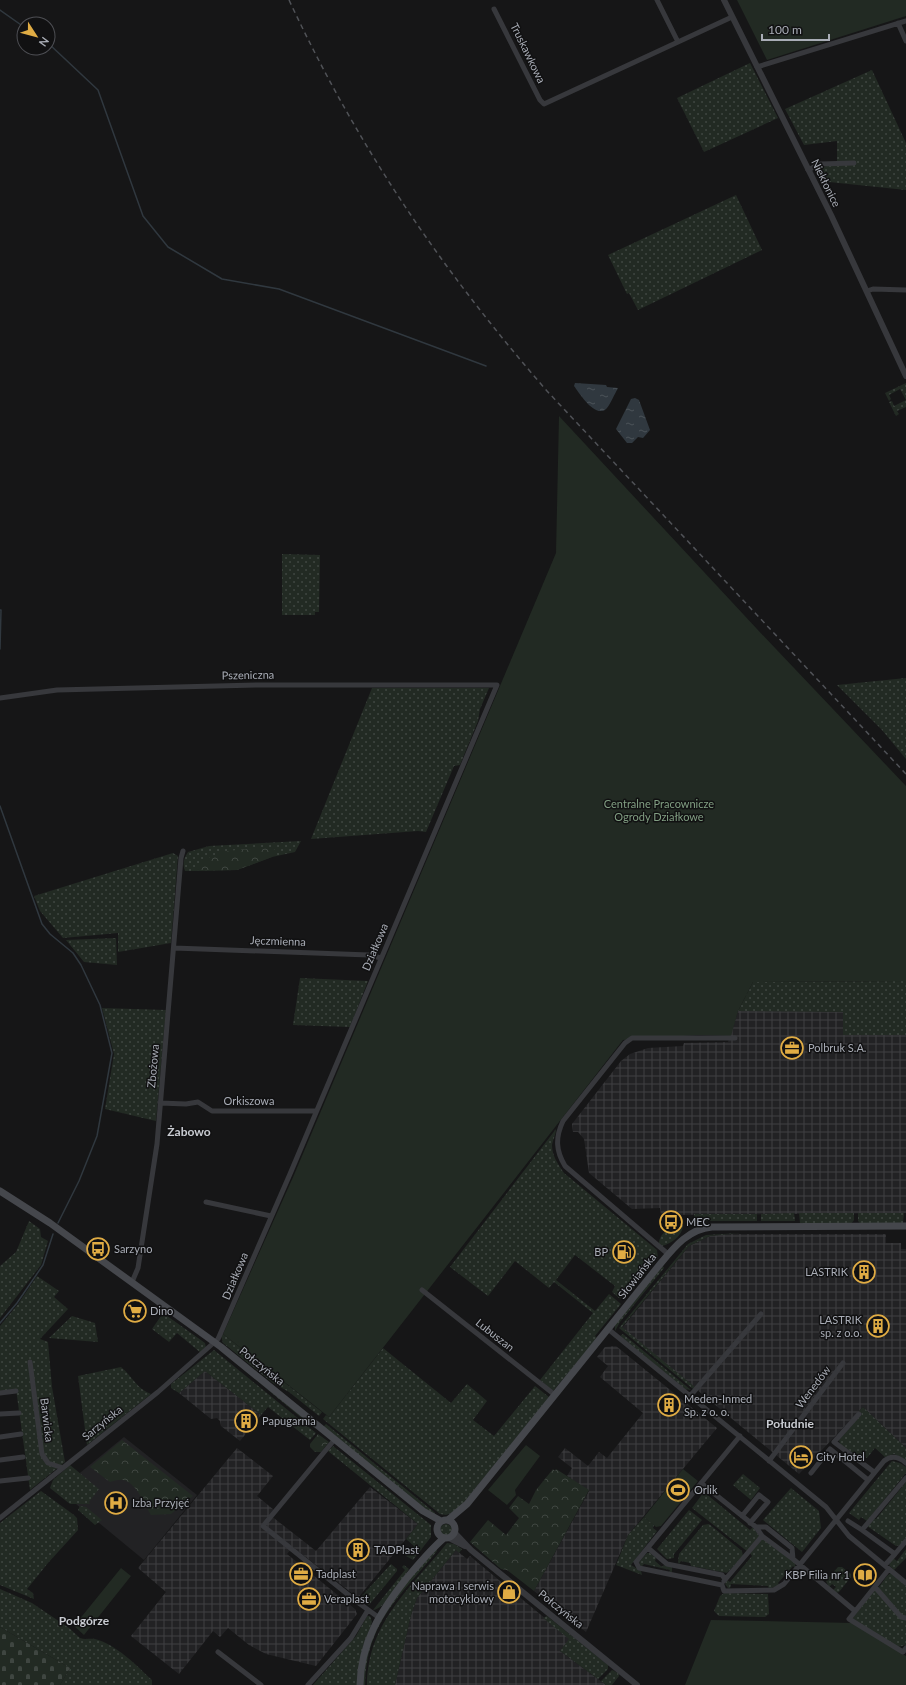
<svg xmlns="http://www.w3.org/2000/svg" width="906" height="1685" font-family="Lato,sans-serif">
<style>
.built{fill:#222224}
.industrial{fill:url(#industrial-grid)}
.grass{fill:url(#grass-dots)}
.forest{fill:url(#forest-crowns)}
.cemetery{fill:url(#cemetery-stones)}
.garden{fill:#222a23}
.water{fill:url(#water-ripples)}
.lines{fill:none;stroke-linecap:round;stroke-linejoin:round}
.stream{stroke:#30383f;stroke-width:1.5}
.minor{stroke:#37383c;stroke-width:5}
.tertiary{stroke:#37383c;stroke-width:6}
.secondary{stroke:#45474c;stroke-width:7}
.rail{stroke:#505257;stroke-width:1.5;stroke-dasharray:5 4;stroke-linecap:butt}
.labels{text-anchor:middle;stroke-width:3;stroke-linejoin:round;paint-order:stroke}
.street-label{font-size:11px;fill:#a9adb6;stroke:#111112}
.park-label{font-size:11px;fill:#829f83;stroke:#111112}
.poi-label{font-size:11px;fill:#a9adb6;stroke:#111112;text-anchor:start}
.neighbourhood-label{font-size:12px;font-weight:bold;fill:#c9ccd2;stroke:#111112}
</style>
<defs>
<pattern id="industrial-grid" width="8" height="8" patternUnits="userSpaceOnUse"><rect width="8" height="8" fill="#222224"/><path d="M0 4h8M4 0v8" fill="none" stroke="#3f3f42"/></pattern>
<pattern id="grass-dots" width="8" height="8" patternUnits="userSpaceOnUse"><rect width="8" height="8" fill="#222a23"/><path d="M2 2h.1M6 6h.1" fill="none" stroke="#3f4641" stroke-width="1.8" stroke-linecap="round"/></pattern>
<pattern id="forest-crowns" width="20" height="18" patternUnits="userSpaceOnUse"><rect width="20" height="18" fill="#222a23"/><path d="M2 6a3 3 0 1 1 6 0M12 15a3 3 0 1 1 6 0" fill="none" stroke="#3f4641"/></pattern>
<pattern id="cemetery-stones" width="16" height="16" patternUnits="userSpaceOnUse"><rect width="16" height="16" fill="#222a23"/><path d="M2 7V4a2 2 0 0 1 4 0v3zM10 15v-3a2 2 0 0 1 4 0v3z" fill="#3f4641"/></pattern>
<pattern id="water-ripples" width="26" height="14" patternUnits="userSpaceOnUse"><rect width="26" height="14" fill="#30383f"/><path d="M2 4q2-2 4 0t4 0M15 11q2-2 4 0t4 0" fill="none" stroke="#4b5258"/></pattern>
</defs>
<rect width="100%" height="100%" fill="#161617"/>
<!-- built -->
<path class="built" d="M124,1437l73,58 -53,65 -85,-70z"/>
<!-- industrial -->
<path class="industrial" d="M784,1010l59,2v23h63v178l-245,2 -1,-7 -28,1 -43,-36 -5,-34 -6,-7h-5l-1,-8 49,-63 9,-7 18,-6 35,-2 1,-3 44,-1 10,-31z
M727,1234h159v9h15v6h5v199l-43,-41 -64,67 -177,-146 67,-82 21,-10z
M616,1346l101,82 -89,107 -42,97 -52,-41 55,-100 -22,-15 5,-8 -14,-11 7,-9 23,18 11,-14 8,6 36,-45 -43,-36 8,-11 -11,-9 8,-10z
M205,1371l56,44 -21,26 -19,-15 -1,-5 -3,-3 -6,1 -32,-26z
M237,1448l36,28 -16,20 17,14 -4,5 46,36 54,-64 48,37 -60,74 -65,-51 -6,7 68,55 2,5 -41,52 -50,-12 -17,-9 -21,-17 -8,9 -7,-6 -34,43 -48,-38 35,-44 -28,-24z
M456,1550l11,9 3,-3 100,83 -10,12 46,34h-211l16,-70 6,-17z"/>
<!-- grass -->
<path class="grass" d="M750,63l28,55 -74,34 -27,-54z
M872,70l34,73v47l-77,-8 -6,3 -8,-16 31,-8h-9v-20l-33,4 -19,-36z
M736,195l26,55 -124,60 -9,-17 -2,1 -19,-39z
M906,383v24l-9,4 2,3 -3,2 -7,-14 3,-1 2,5 12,-6 -6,-11 -11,6 2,4 -2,2 -4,-8z
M282,554l38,1 -1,57h-4v3h-33z
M906,678v81l-24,-29 -45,-45z
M372,688h117l-9,21 -2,12 -18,44 -6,1 -28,66 -8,-1 -107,8z
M301,841l-6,11 -23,5 -35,13 -52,1c-3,-8 -1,-13 3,-19l21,-6z
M173,853l5,3 -7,87 -53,9v-19l-55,5 -23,-27 -6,-15z
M116,938l1,27 -33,-3 -18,-22z
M300,978l68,3 -18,46 -57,-2z
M906,981v54h-63v-23l-105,-1 15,-29z
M102,1008l64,2 -10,111 -51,-12 9,-55z
M556,1129c0,5 -3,11 -4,16 0,11 6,19 12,28l93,77 1,8 -33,41 -6,-1 -7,-6 3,-6 -40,-31 -19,25 39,31 14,-17 12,10 -26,32 2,2 -44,53 -13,-11 53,-67 -39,-31 -5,6 -34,-27 -27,35 -38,-29z
M794,1213l1,8h-34v-7z
M799,1213h55v7l-3,4 -51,-1z
M858,1213h46l-1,10 -42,1 -3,-3z
M694,1214h63v7h-63z
M29,1221l11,8 1,8 7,4 -7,24 -41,53v-52l16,-14z
M683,1225c0,11 -13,19 -21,21l-3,-2c0,-12 13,-18 24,-19z
M741,1233l-31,3 -21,10 -67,81 73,60 -2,2 -74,-61 69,-84 18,-9z
M663,1266l1,2 -44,54 -5,9v-6z
M37,1276l22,15 -5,6 14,12 -28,30 8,3 4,45 13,75 -35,28 -14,-101 -16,2v-65l18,-22z
M163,1313l42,30 1,5 -5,5 -24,-20 -8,9 -17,-13z
M72,1316l23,7 3,19 -49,-4z
M223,1334l99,78 -3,4 -30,-24 -16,-9 -50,-40 -2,-7z
M623,1334l68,56 -6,-1 -65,-53z
M383,1348l68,55 16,-19 20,17 -14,19 21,16 41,-50 14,11 -92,114 -11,4 -6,-1 -117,-95 3,-4 3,2z
M214,1350l102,83 -6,7 -42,-33 -7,8 -56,-44 -26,22 -8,-5v-4z
M220,1350l98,80 -8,-5z
M121,1367c11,9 16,22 30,27l-64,51 -9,-69z
M863,1407l43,41v12l-12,-6 -9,3 -10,-9 -8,10 -5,-3 -3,3 -19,-14 -1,-4 23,-26 -3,-3z
M326,1424l108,88 1,1 -2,2 -110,-88z
M333,1446l98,79v12l-18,23 -7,-4 8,-10 -8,-7 12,-15 -90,-73z
M892,1461l8,2 6,4v6l-39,48 -6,-4 -2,3 -10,-7z
M70,1465l29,24 -10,13 1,2h-20l-20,-16 3,-8z
M743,1474l17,14 -9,12 -18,-15z
M906,1482v56l-5,7 -5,1 -29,-20 6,-7h3z
M791,1488l28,23 2,17 -19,24 -39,-32z
M41,1491l33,24 3,3 1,12 -30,33 -21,26 6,4 1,6 -34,-14v-62z
M704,1492l46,38 3,-3c3,3 4,7 7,10l-12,15 -56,-44z
M80,1506l6,1 16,13 -7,5 -17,-15z
M689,1510l13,10 -28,34v4l-7,1 -10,-10z
M644,1517l10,8 -1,3 4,3 -26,34 10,6 1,4 -26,-10 12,-30z
M709,1524l33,27 1,5 -16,17 -36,-7 -1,-3 -9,-2 -2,3 -1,-2 1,-8 24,-29z
M440 1530a6 6 0 1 1 12 0a6 6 0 1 1-12 0Z
M762,1538l33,24v6l-2,-2 -15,17 2,2 -11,4 -1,-3 -37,-2 -1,4h-2l-3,-4 2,-4 3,2 22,-26 -2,-3z
M447,1543l7,1 8,5 -3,4 -3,-3 -39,48 -6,17 -16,70h-28c1,-63 43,-96 80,-142z
M436,1546l1,5c-36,45 -71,71 -72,134h-2c0,-57 38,-98 73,-139z
M906,1549v9l-12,12 -5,-5 4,-7 4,3z
M647,1553h3l6,5 -1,3 7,6 2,-2 8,2v5h-3l1,-2 -26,-6 -3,3 -2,-5z
M391,1564l6,5v2l-28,34 -11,-5z
M404,1565l5,4c-7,10 -23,40 -36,41l32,-40 -3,-3z
M838,1567h4l9,7v3l-12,15 -3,1 -3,-3 3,-3 -4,-3 -3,3 -3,-6z
M891,1573l15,13v59l-8,2 -46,-28 22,-28c8,-4 10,-15 17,-18z
M0,1589l32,14 37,25 11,10c5,2 10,0 15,1 22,6 41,26 57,41v5h-92l10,-17 -70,-41z
M724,1593l44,1 1,20 -4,3 -46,-1 -5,-5 6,-15z
M367,1616h3l2,6 -9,25 -5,38h-45l43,-49z
M547,1616l61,49v4l-10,10 -38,-28 9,-12 -26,-21z
M612,1670l6,3 1,3 -7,9h-6l-5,-4z"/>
<!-- forest -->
<path class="forest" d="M271,848l5,2 -4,7 -35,13 -45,1c21,-24 50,-21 79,-23z
M318,1434l11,8 -8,10h-6l-5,-5v-3z
M122,1440l71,56 -22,18 -20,1c-6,-10 -15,-33 -28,-35 -4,-1 -9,1 -13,2l-20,-15z
M553,1469l2,2 1,-2 33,21 -55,101 -27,-21 -6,-1 -31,-27 18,-22 18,15 13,-17 -10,-10 9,-12 11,8 7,-14z"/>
<!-- cemetery -->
<path class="cemetery" d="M0,1627l70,41 -10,17h-60z"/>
<!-- garden -->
<path class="garden" d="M737,0h169v16l-139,44z
M559,416l198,213 149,157v195l-153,1 -15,29 -7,25 -32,-1 -76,5 -294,377 -106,-83 71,-159 262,-622z
M526,1445l14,11 -25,34 1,5 -9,10 -19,-15z
M683,1469l15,12 -37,45 -5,1 -12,-10z
M121,1568l10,8 -47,59 -10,-9z
M711,1620l142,3 53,33v29h-221z"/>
<!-- water -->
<path class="water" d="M575,383l31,2 1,2 11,1c-4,7 -7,15 -11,20 -11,12 -27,-14 -33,-22z
M635,398l4,2 11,30 -7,8 -5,-1 -6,6h-5l-11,-14 15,-30z"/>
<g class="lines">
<!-- stream -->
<path class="stream" d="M0,10l24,17
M48,43l50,47 45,126 25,31 54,32 57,10 207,77
M0,610h1l-1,39
M0,806l42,118 8,10 23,19 8,12 19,40 12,48 -15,83 -18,45 -21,42
M0,1323l17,-20 26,-38 10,-31"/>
<!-- minor -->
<path class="minor" d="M657,0l21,42
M494,9l46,91 4,4 188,-87
M898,23l8,18
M757,67l149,-46
M808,170l12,-6 34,-1
M867,291l6,-2 33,1
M0,698l57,-8 200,-5h240l-207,489 -72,165 -60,53 -158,126
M174,948l195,7 12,3
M160,1103l26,1 12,-2 14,9h104
M206,1202l65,14
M668,1254l-103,-88c-9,-15 -10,-28 -2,-45l62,-78 7,-5h103
M132,1282l6,-14 19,-124 24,-286 2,-7
M422,1290l133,105
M608,1329l218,178 23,29 57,47
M30,1362l12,92 6,9 15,5
M0,1393l16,-2
M690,1396l71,-82
M0,1414l19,-1
M859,1414l-25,28 40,30
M740,1436l-104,126 3,6 83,17 2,6 50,-1 10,-6 100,-123c7,-6 15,-4 22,2
M0,1437l21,-3
M335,1439l-72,87 93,75 22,16
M0,1460l23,-3
M769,1461l74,-98
M811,1473l19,-24 38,31
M0,1481l28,-3
M701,1483l55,44 6,9 31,23 62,52
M742,1516l17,-21 9,7 -18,21
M848,1521l14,9 44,-52
M756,1527h10l26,21 1,11
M862,1530l33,24 -10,11
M648,1548l19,16 55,11 3,4
M895,1554l11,-13
M889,1569l-40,50 54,33 3,-4
M724,1581l38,-45
M875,1587l26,30 5,1
M218,1652l43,33
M308,1685l43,-47 17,-28"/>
<!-- tertiary -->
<path class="tertiary" d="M724,0l107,215 75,161
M454,1532l17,18 166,135
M449,1538l16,8"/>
<!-- secondary -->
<path class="secondary" d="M0,1191l50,32 171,124 202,164 18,10
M437 1529a9 9 0 1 1 18 0a9 9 0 1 1-18 0Z
M448,1520l19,-16 194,-241c14,-17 28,-34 51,-36l194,-1
M360,1685c1,-43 20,-73 46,-106 12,-14 23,-28 38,-41"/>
<!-- rail -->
<path class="rail" d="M289,0c69,147 151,268 258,391l359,383"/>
</g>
<!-- icons -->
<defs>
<g id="office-ring" transform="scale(1.15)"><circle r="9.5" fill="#111112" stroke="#e0ac44" stroke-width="1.5"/><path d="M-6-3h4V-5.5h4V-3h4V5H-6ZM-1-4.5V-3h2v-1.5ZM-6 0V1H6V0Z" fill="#e0ac44"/></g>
<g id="bus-ring" transform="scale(1.15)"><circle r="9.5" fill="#111112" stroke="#e0ac44" stroke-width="1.5"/><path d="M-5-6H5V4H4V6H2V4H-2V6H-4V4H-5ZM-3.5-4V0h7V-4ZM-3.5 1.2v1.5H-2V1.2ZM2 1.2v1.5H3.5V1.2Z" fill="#e0ac44"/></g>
<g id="fuel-ring" transform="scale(1.15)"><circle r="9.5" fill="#111112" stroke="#e0ac44" stroke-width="1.5"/><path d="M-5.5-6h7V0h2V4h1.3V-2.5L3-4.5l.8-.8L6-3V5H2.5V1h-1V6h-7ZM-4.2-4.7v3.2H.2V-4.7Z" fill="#e0ac44"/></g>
<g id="building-ring" transform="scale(1.15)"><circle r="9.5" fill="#111112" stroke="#e0ac44" stroke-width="1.5"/><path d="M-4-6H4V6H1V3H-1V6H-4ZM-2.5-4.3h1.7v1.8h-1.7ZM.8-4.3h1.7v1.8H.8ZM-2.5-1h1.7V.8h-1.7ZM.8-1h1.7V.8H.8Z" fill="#e0ac44"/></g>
<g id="supermarket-ring" transform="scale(1.15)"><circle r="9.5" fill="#111112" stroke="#e0ac44" stroke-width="1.5"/><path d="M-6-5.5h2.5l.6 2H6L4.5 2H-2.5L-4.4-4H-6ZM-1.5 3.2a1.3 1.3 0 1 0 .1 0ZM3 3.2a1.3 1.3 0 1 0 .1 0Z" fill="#e0ac44"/></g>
<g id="hotel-ring" transform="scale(1.15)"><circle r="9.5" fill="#111112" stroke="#e0ac44" stroke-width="1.5"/><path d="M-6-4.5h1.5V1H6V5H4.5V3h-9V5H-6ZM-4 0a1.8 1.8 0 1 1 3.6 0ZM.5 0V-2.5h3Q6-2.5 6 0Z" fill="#e0ac44"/></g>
<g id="stadium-ring" transform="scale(1.15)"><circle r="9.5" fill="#111112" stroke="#e0ac44" stroke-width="1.5"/><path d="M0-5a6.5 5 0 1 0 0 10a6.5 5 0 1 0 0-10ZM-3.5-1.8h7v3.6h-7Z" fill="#e0ac44"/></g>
<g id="hospital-ring" transform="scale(1.15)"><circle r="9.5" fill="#111112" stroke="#e0ac44" stroke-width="1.5"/><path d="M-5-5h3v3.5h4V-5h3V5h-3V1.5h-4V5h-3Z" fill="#e0ac44"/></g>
<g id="library-ring" transform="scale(1.15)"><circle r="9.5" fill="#111112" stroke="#e0ac44" stroke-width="1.5"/><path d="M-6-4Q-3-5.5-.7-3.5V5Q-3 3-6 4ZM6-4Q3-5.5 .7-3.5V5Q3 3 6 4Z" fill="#e0ac44"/></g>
<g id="shop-ring" transform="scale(1.15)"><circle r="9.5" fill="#111112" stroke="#e0ac44" stroke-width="1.5"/><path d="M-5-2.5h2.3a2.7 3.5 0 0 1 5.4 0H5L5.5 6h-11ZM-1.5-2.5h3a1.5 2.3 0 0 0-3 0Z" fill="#e0ac44"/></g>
</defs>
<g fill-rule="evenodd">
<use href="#office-ring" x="792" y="1048"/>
<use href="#bus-ring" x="671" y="1222"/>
<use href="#bus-ring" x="98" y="1249"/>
<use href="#fuel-ring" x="624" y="1252"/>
<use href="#building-ring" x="864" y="1272"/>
<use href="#supermarket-ring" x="135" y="1311"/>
<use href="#building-ring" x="878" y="1326"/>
<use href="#building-ring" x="669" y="1405"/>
<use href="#building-ring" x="246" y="1421"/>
<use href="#hotel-ring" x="801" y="1457"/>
<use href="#stadium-ring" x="678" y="1490"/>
<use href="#hospital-ring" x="116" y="1503"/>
<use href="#building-ring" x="358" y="1550"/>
<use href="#office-ring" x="301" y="1574"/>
<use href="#library-ring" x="865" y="1575"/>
<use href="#shop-ring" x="509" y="1592"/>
<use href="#office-ring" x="309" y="1599"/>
</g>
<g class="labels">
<!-- street labels -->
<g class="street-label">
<text transform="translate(528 53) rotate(64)" y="4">Truskawkowa</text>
<text transform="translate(826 183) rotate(64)" y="4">Niekłonice</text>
<text transform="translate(248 675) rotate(-1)" y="4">Pszeniczna</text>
<text transform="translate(278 941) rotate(2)" y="4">Jęczmienna</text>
<text transform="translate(375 947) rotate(-67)" y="4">Działkowa</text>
<text transform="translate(153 1066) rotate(-85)" y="4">Zbożowa</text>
<text x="249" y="1105">Orkiszowa</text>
<text transform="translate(235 1276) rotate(-67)" y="4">Działkowa</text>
<text transform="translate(637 1276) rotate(-52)" y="4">Słowiańska</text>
<text transform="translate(495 1335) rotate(38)" y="4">Lubuszan</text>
<text transform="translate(262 1366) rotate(39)" y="4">Połczyńska</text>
<text transform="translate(813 1387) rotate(-53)" y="4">Wenedów</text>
<text transform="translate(47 1420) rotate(83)" y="4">Barwicka</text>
<text transform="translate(102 1423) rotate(-39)" y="4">Sarzyńska</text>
<text transform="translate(561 1609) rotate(39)" y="4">Połczyńska</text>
</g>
<!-- park labels -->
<g class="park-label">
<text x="659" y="808">Centralne Pracownicze<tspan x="659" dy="13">Ogrody Działkowe</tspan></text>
</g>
<!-- poi labels -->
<g class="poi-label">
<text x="808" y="1052">Polbruk S.A.</text>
<text x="686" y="1226">MEC</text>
<text x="114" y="1253">Sarzyno</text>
<text x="608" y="1256" text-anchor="end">BP</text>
<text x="848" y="1276" text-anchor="end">LASTRIK</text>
<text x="150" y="1315">Dino</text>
<text x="862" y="1324" text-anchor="end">LASTRIK<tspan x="862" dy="13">sp. z o.o.</tspan></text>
<text x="684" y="1403">Meden-Inmed<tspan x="684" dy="13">Sp. z o. o.</tspan></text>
<text x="262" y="1425">Papugarnia</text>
<text x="816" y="1461">City Hotel</text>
<text x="694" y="1494">Orlik</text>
<text x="132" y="1507">Izba Przyjęć</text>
<text x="374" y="1554">TADPlast</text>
<text x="316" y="1578">Tadplast</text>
<text x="850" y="1579" text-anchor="end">KBP Filia nr 1</text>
<text x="494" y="1590" text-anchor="end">Naprawa I serwis<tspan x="494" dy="13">motocyklowy</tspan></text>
<text x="324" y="1603">Veraplast</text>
</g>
<!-- neighbourhood labels -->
<g class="neighbourhood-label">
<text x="189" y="1136">Żabowo</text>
<text x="790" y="1428">Południe</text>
<text x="84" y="1625">Podgórze</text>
</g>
</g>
<!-- north arrow -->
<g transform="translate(36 36) rotate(126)"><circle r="19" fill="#111112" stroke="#4e4f54"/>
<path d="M0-3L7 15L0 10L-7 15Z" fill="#e0ac44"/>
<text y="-6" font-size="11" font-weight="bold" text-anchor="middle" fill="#a9adb6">N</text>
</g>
<!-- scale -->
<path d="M762 34v6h67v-6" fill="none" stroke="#a9adb6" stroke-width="2"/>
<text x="768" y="34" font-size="12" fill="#a9adb6" stroke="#111112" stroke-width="3" paint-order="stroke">100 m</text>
</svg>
